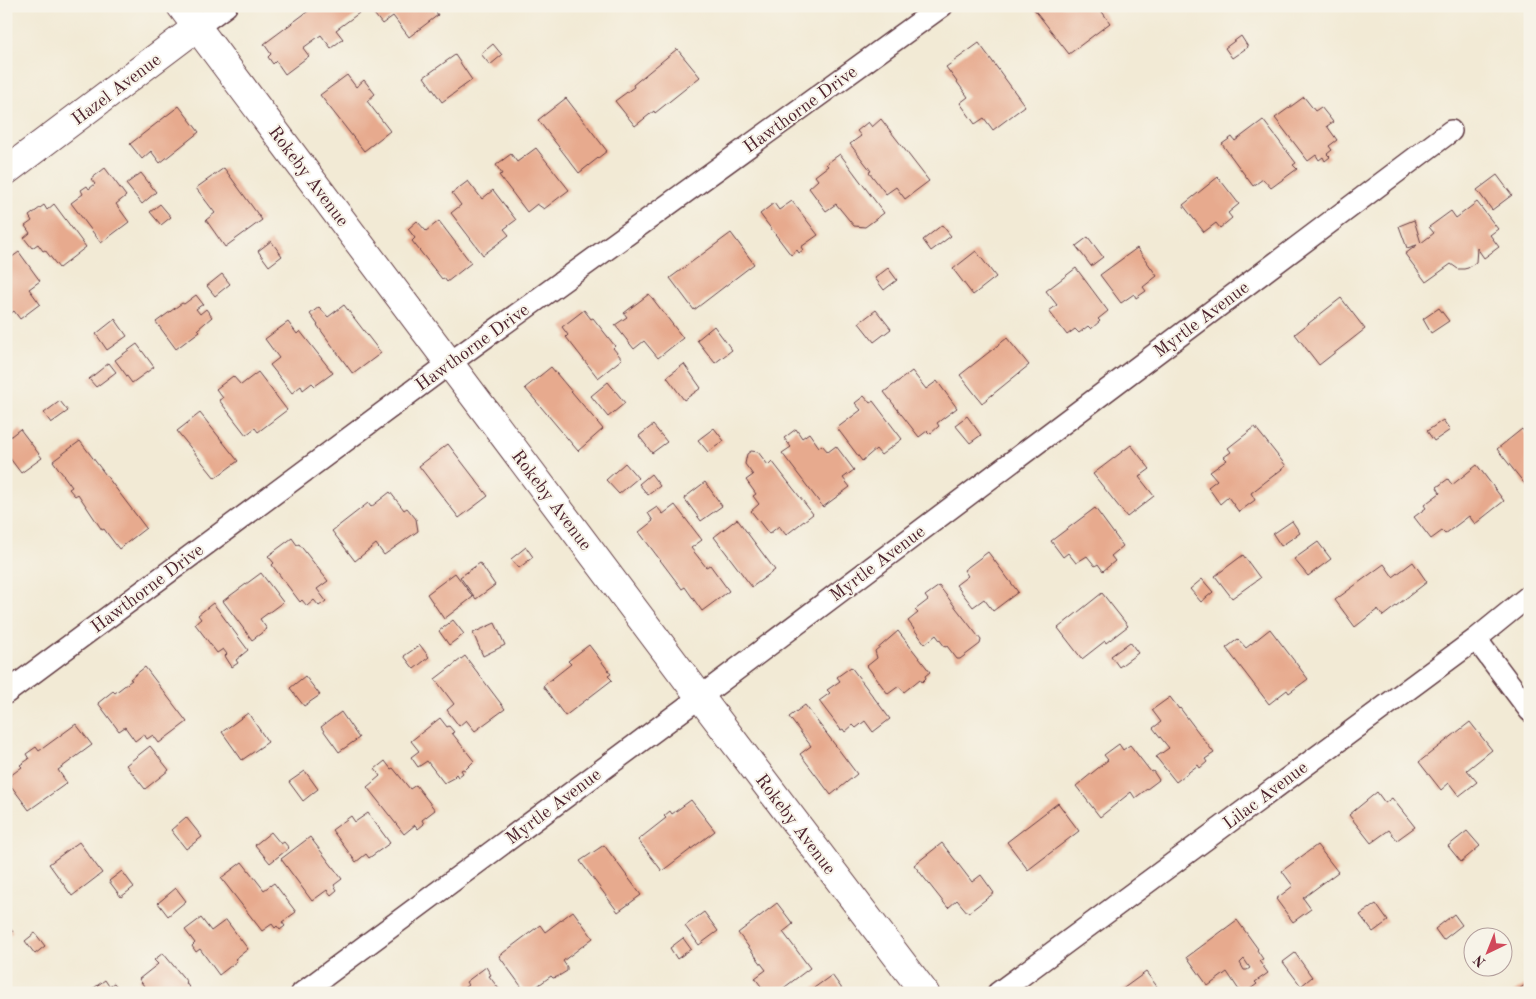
<svg xmlns="http://www.w3.org/2000/svg" width="1536" height="999" font-family="'Old Standard TT',serif">
<style>
.building{fill:#e7aa8e;fill-rule:evenodd}
.lines{fill:none;stroke-linecap:round;stroke-linejoin:round}
.street-casing{stroke:#633d44;stroke-width:24}
.secondary-casing{stroke:#633d44;stroke-width:30}
.street{stroke:#fff;stroke-width:21}
.secondary{stroke:#fff;stroke-width:28}
.labels{text-anchor:middle;stroke-width:4;stroke-linejoin:round;paint-order:stroke}
.street-label{font-size:18px;fill:#4a1f2b;stroke:#f7f3e8}
</style>
<rect width="100%" height="100%" fill="#f7f3e8"/>
<filter id="ink" filterUnits="userSpaceOnUse"><feTurbulence type="fractalNoise" baseFrequency=".02" numOctaves="2"/><feDisplacementMap in="SourceGraphic" scale="10" xChannelSelector="R" yChannelSelector="G"/><feConvolveMatrix kernelMatrix="1 2 1 2 8 2 1 2 1" color-interpolation-filters="sRGB"/></filter>
<filter id="wash" filterUnits="userSpaceOnUse"><feTurbulence type="fractalNoise" baseFrequency=".0096" numOctaves="4" result="noise"/><feDisplacementMap in="SourceGraphic" scale="20" xChannelSelector="R" yChannelSelector="G"/><feGaussianBlur stdDeviation="1.12" result="paint"/><feColorMatrix in="noise" values="0 0 0 0 0 0 0 0 0 0 0 0 0 0 0 0 0 1.4 0 .05"/><feComposite in="paint" operator="in"/></filter>
<g filter="url(#wash)">
<rect width="100%" height="100%" fill="#f2ead5"/>
<g id="blocks">
<!-- building -->
<path class="building" d="M315,6h28l2,4 5,-4h4l5,7 -23,17 7,9 -12,9 -10,-13 -18,13 6,8 -24,18 -9,-13 -3,3 -5,-7 3,-3 -7,-10z
M368,6h64l6,9 -29,22 -16,-21 -11,8z
M1037,6h61l12,17 -41,31 -35,-45z
M1241,36l7,11 -16,11 -7,-10z
M979,43l46,63 -32,24 -9,-12 -9,6 -15,-21 8,-6 -22,-30z
M493,44l9,11 -12,10 -9,-11z
M677,49l23,28 -45,36 -1,-2 -19,15 -20,-25 19,-14 -1,-2z
M455,55l17,25 -30,22 -18,-25z
M347,75l9,12 8,-7 11,14 -8,7 23,30 -26,20 -44,-56z
M1304,97l11,14 6,-4 12,15 -6,4 10,14 -8,6 3,4 -5,4 3,3 -5,4 -2,-4 -4,3 -3,-5 -8,6 -33,-43z
M566,98l41,53 -28,22 -41,-53z
M179,106l20,26 -39,31 -9,-12 -9,8 -12,-15z
M881,119l48,62 -24,18 -9,-12 -10,7 -17,-22 2,-1 -21,-27 11,-8 -4,-5 11,-9 4,5z
M1263,120l33,43 -3,2 4,4 -26,19 -8,-9 -10,7 -31,-42 10,-7 3,4z
M536,148l33,42 -25,19 -7,-5 -10,8 -28,-37 3,-1 -6,-9 15,-11 6,8z
M840,154l44,59 -19,14 -11,-1 -18,-22 -10,7 -17,-23 9,-8 -3,-4 13,-10 -2,-2z
M105,168l21,28 -10,8 13,18 -28,21 -30,-40 12,-9 -2,-4 6,-4 2,3 6,-5 -4,-5z
M224,168l38,52 -37,27 -19,-27 9,-7 -19,-25z
M141,173l15,19 -14,12 -16,-20z
M1497,175l15,20 -20,15 -15,-20z
M1218,177l21,27 -11,9 4,5 -12,10 -4,-5 -12,9 -21,-27z
M468,181l14,18 11,-9 23,30 -12,9 5,6 -26,20 -32,-42 10,-8 -9,-12z
M792,201l26,34 -17,12 2,3 -4,3 -2,-3 -6,5 -31,-41 14,-11 5,7z
M1477,202l21,27 -8,6 9,12 -15,11 -7,-10 -1,14 -8,6 -4,1h-6l-7,-5 -25,18 -21,-28 12,-9 -10,3 -8,-22 15,-6 7,23 13,-10 -5,-6 22,-16 5,7z
M54,204l32,43 -27,21 -14,-18 -2,1 -5,-7 -6,4 -8,-10 6,-5 -5,-7 7,-5 -3,-5 15,-11 3,5z
M160,204l11,13 -10,8 -11,-13z
M417,221l9,10 13,-10 32,42 -24,19 -3,-4 -2,1 -30,-38 3,-3 -7,-9z
M942,225l9,11 -20,15 -8,-11z
M731,233l23,31 -60,46 -24,-32z
M1088,237l15,20 -12,9 -15,-20z
M271,241l11,15 -13,10 -11,-15z
M1137,248l20,28 -14,11 3,4 -10,7 -2,-4 -13,9 -21,-28z
M976,251l20,26 -23,18 -20,-26z
M19,252l21,29 -11,8 11,15 -20,15 -6,-8 -7,5 -1,-2v-57l2,3z
M888,268l9,12 -13,10 -9,-12z
M1076,268l32,43 -10,8 2,2 -9,8 -3,-3 -9,7 -4,-4 -8,6 -18,-24 8,-6 -11,-14z
M222,274l8,10 -15,12 -8,-10z
M649,294l34,44 -25,20 -14,-17 -10,8 -19,-24 12,-8 -3,-4z
M196,295l7,9 -7,5 4,5 6,-5 6,8 -14,12 2,2 -24,18 -20,-27 26,-19 2,1z
M1341,298l24,31 -46,36 -24,-31z
M344,305l37,48 -28,21 -36,-49h1l-8,-11 9,-7 9,10z
M1439,308l10,13 -18,12 -8,-14z
M584,310l7,9 2,-1 22,28 -2,2 9,11 -24,19 -32,-41 2,-2 -6,-8z
M876,310l15,19 -17,13 -15,-19z
M115,319l12,17 -20,14 -11,-16z
M288,322l9,12 3,-3 33,42 -18,13 -3,-3 -9,7 -2,-4 -9,7 -22,-28 9,-7 -14,-19z
M714,326l18,24 -17,13 -18,-23z
M1007,338l22,27 -47,38 -22,-28z
M137,344l17,23 -22,16 -17,-23z
M109,363l7,9 -20,15 -7,-8z
M684,364l17,24 -17,12 -17,-23z
M551,367l52,62 -25,22 -53,-63z
M912,371l14,18 11,-8 20,27 -20,15 2,3 -9,8 -3,-3 -8,6 -35,-45z
M258,372l29,38 -29,22 -3,-4 -9,7 -27,-35 4,-2 -7,-9 17,-13 8,9z
M608,382l17,21 -17,14 -17,-21z
M864,396l6,7 3,-2 29,38 -21,16 -5,-6 -14,12 -25,-33 24,-18 -6,-7z
M60,401l8,10 -17,12 -7,-10z
M200,413l38,48 -23,17 -38,-47z
M967,416l14,19 -11,8 -15,-18z
M1443,420l7,10 -16,11 -7,-10z
M653,425l14,17 -15,11 -13,-17z
M1255,427l31,39 -35,27 4,7 -16,12 -11,-15 -8,7 -12,-17 9,-7 -7,-8 17,-12 -3,-3 7,-5 -3,-4z
M714,428l10,13 -16,11 -10,-12z
M20,429l22,29 -21,15 -15,-20v-13z
M796,429l6,9 7,-5 10,14 3,-2 6,7 8,-6 18,24 -11,8 7,9 -27,20 -41,-54 9,-6 -7,-9z
M1522,429l8,10v48l-2,1 -31,-39z
M80,441l66,87 -27,21 -15,-20 -2,1 -24,-36 -3,2 -6,-7 3,-2 -19,-26z
M448,444l40,52 -29,22 -40,-52z
M1131,445l19,24 -11,8 15,19 -27,21 -34,-43z
M751,451l7,1 10,13 4,-4 41,53 -27,21 -7,-9 -10,8 -18,-23 8,-7 -6,-8 3,-2 -10,-14 7,-5 -8,-11 2,-10z
M625,463l13,15 -19,16 -13,-14z
M1477,465l27,36 -29,23 -6,-8 -24,18 -3,-3 -11,8 -17,-22 12,-9 -2,-3 16,-12 -3,-6 11,-8 4,6z
M651,474l9,12 -12,9 -9,-11z
M705,482l17,24 -21,15 -17,-23z
M390,492l14,18 3,-2 9,11 2,12 -34,24 -8,-11 -21,17 -23,-30 36,-28 3,4z
M675,505l27,35 -11,8 15,19 4,-2 19,26 -27,20 -17,-24 -3,2 -43,-57 14,-11 -5,-8 9,-6 6,7z
M1095,508l28,38 -12,10 4,5 -12,10 -5,-7 -3,2 -8,-10 -11,7 -8,-10 -5,4 -12,-16z
M737,519l38,51 -23,17 -38,-50z
M1292,521l8,12 -19,13 -8,-12z
M292,538l5,7 2,-1 29,37 -11,8 9,12 -7,5 -5,-6 -7,6 -5,-6 -2,2 -28,-37 2,-2 -6,-7z
M1318,542l13,17 -23,17 -14,-17z
M526,547l7,10 -14,11 -8,-9z
M988,552l30,40 -25,19 -9,-12 -11,8 -17,-22 12,-9 -4,-6z
M1243,555l17,23 -28,20 -17,-22z
M1413,562l14,20 -44,34 -5,-7 -23,18 -20,-27 49,-36 9,13z
M480,563l15,22 -19,14 -16,-22z
M261,573l22,29 -23,17 7,10 -15,11 -29,-39z
M455,573l18,24 -29,22 -17,-25z
M1202,579l11,13 -12,10 -11,-13z
M939,586l42,54 -1,4 -20,15h-3l-10,-13 -2,1 -9,-12 -11,9 -17,-23 10,-8 -3,-3 13,-10 -3,-4z
M1102,593l26,33 -22,17 -1,-2 -23,18 -24,-31z
M213,603l35,47 -12,10 2,3 -6,4 -7,-11 2,-2 -4,-5 -6,4 -22,-29 6,-5 -3,-4z
M453,620l11,14 -15,11 -10,-14z
M495,623l10,22 -22,11 -10,-23z
M1270,629l38,50 -19,14 -2,-3 -18,14 -43,-56 12,-9 8,9z
M898,631l32,41 -5,4 1,2 -4,4 -2,-3 -16,13 -5,-6 -11,8 -21,-28 10,-8 -2,-7z
M1130,642l8,11 -19,14 -8,-11z
M420,645l9,12 -15,12 -10,-13z
M589,645l22,29 -3,2 4,4 -47,36 -22,-30 28,-22 -3,-3z
M465,656l40,53 -30,22 -9,-11 -7,6 -12,-16 7,-6 -19,-25z
M145,667l42,55 -28,21 -6,-8 -6,4 -3,-5 -9,7 -10,-14 -6,4 -21,-28 15,-12 2,2 17,-13 -2,-1z
M851,667l39,52 -17,13 -8,-11 -9,7 -3,-3 -8,7 -2,-3 -2,1 -22,-29 11,-8 -3,-3 13,-9 -3,-4z
M305,676l15,19 -16,11 -14,-18z
M1170,697l9,12 1,-1 34,45 -9,6 2,3 -7,6 -2,-3 -22,17 -20,-25 13,-9 -16,-20 8,-6 -9,-12z
M805,705l52,69 -26,21 -31,-41 11,-8 -22,-29z
M341,712l18,26 -20,14 -18,-25z
M248,713l20,29 -26,18 -20,-28z
M440,718l7,9 2,-1 5,6 -2,1 22,28 -9,9 -2,-1 -2,1 2,3 -5,4 -2,-3 -2,2 1,1 -11,6 -17,-22 -9,6 -7,-10 8,-6 -8,-10z
M1470,722l22,28 -25,20 10,12 -18,14 -10,-13 -8,7 -22,-28z
M76,724l16,21 -34,25 9,13 -38,27 -23,-31 16,-12 -2,-2 9,-6 -3,-5 10,-7 3,4z
M1119,744l4,6 7,-5 21,27 2,-1 6,9 -24,18 -4,-6 -31,25 -24,-31 32,-26 -4,-5z
M150,746l19,24 -24,19 -19,-24z
M385,761l6,8 2,-1 17,21 6,-4 19,25 -13,10 2,4 -6,5 -3,-4 -11,9 -37,-47 13,-11 -5,-7z
M305,771l13,18 -15,12 -14,-19z
M1377,792l8,11 7,-5 23,29 -18,13 -8,-10 -18,13 -22,-28z
M691,800l24,31 -53,40 -24,-31 28,-22 -2,-2 6,-5 2,3z
M1058,803l21,28 -51,39 -21,-28z
M368,813l22,30 -21,15 -3,-4 -10,8 -24,-32 19,-14 4,6z
M186,817l16,20 -16,12 -15,-19z
M1467,831l13,15 -19,16 -13,-16z
M271,832l10,12 3,-2 5,6 -19,15 -15,-18z
M310,837l32,42 -8,6 3,5 -6,5 -4,-5 -15,11 -31,-42z
M79,842l23,31 -30,23 -23,-32z
M942,843l30,39 9,-7 13,18 -26,20 -11,-13 -9,8 -34,-43z
M604,845l37,50 -23,17 -38,-51z
M1317,845l21,27 -35,26 8,11 -18,13 -17,-23 17,-13 -11,-15z
M242,862l22,28 10,-7 22,29 -14,10 3,4 -5,4 -3,-4 -2,2 -3,-4 -10,7 -41,-53z
M122,871l12,16 -13,10 -12,-16z
M176,888l10,13 -18,15 -10,-13z
M777,903l16,21 -10,8 27,36 -33,25h-11l-11,-15 11,-8 -28,-37z
M1376,904l12,17 -15,11 -13,-17z
M573,911l20,27 -30,23 4,6v4l-10,6 -4,1 -2,-2 -23,17h-2l-27,-37 41,-31 5,7z
M704,912l14,19 -19,14 -14,-19z
M1454,914l8,11 -19,15 -8,-11z
M201,918l10,13 15,-11 22,29 -13,10 2,2 -18,14 -19,-26 -4,3 -4,-6 3,-3 -10,-13z
M1237,920l21,29 -1,1 6,9 -4,2 9,12 -13,9 2,2 -12,9h-4l-14,-21 -19,14 -21,-29zM1244,959l6,9 -3,2h-3l-4,-7z
M6,923l7,9 -7,5z
M35,933l10,13 -10,8 -10,-13z
M683,938l8,11 -14,10 -7,-11z
M163,953l24,29 -1,1 5,7 -4,3h-38l-10,-14 19,-15 -4,-4z
M1295,953l17,24 -11,9 -18,-24z
M486,967l5,8 -2,1 13,17h-45l11,-8 -2,-3z
M1146,972l16,21h-45z
M832,975l13,18h-38z
M105,980l4,6 5,-3 8,10h-29l-2,-3z
M1528,983l2,3v7h-17z"/>
</g>
</g>
<g filter="url(#ink)">
<use href="#blocks" fill-opacity="0" stroke="#633d44" stroke-width="1"/>
<g class="lines">
<!-- street casing -->
<g class="street-casing">
<path id="street" d="M197,27l29,-21
M1476,639l54,72
M6,693l444,-330 492,-357
M302,993l398,-296 751,-566
M998,993l478,-354 54,-44"/>
</g>
<!-- secondary casing -->
<g class="secondary-casing">
<path id="secondary" d="M181,6l519,691 225,296
M6,171l191,-144"/>
</g>
<!-- street -->
<use href="#street" class="street"/>
<!-- secondary -->
<use href="#secondary" class="secondary"/>
</g>
</g>
<g class="labels">
<!-- street labels -->
<g class="street-label">
<text transform="translate(116 89) rotate(-37)" y="6">Hazel Avenue</text>
<text transform="translate(800 109) rotate(-36)" y="6">Hawthorne Drive</text>
<text transform="translate(309 176) rotate(53)" y="6">Rokeby Avenue</text>
<text transform="translate(1201 319) rotate(-37)" y="6">Myrtle Avenue</text>
<text transform="translate(472 347) rotate(-36)" y="6">Hawthorne Drive</text>
<text transform="translate(552 500) rotate(53)" y="6">Rokeby Avenue</text>
<text transform="translate(877 563) rotate(-37)" y="6">Myrtle Avenue</text>
<text transform="translate(147 588) rotate(-37)" y="6">Hawthorne Drive</text>
<text transform="translate(1265 795) rotate(-37)" y="6">Lilac Avenue</text>
<text transform="translate(553 806) rotate(-37)" y="6">Myrtle Avenue</text>
<text transform="translate(796 824) rotate(53)" y="6">Rokeby Avenue</text>
</g>
</g>
<!-- margin -->
<rect width="1536" height="999" fill="none" stroke="#f7f3e8" stroke-width="25"/>
<!-- north arrow -->
<g transform="translate(1488 952) rotate(223)"><circle r="24" fill="#f7f3e8" stroke="#b29e9c"/>
<path d="M0-4L9 19L0 12L-9 19Z" fill="#d1495b"/>
<text y="-8" font-size="14" font-weight="bold" text-anchor="middle" fill="#4a1f2b">N</text>
</g>
</svg>
